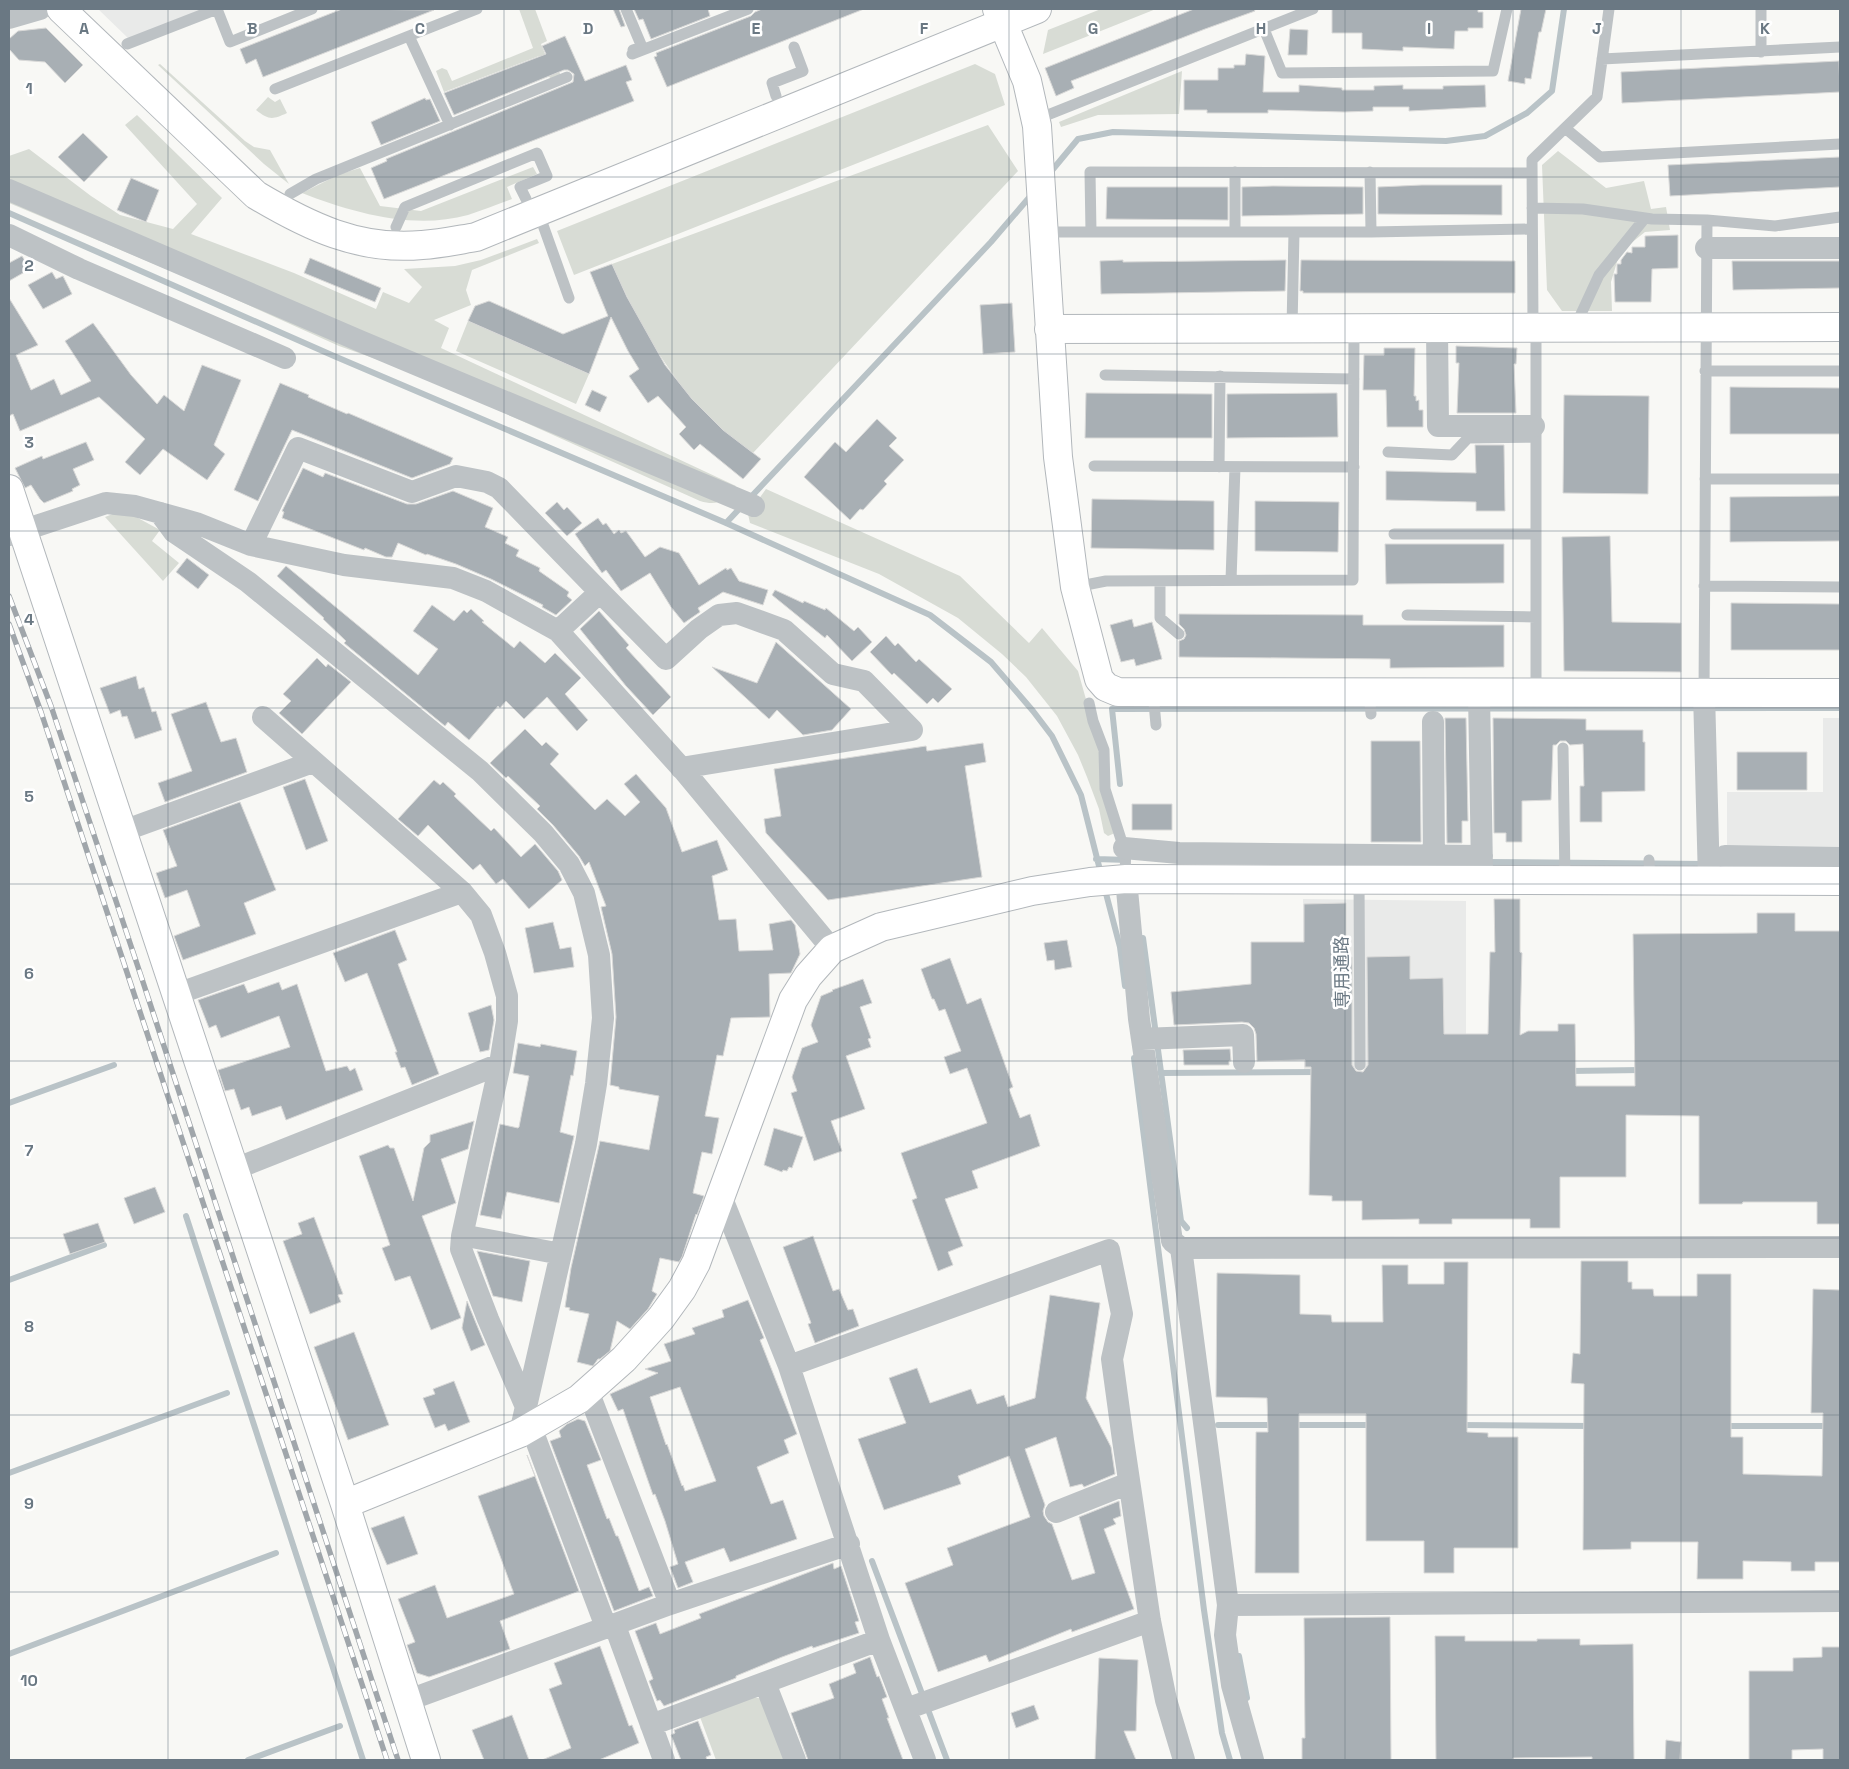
<svg xmlns="http://www.w3.org/2000/svg" width="1849" height="1769" font-family="'Space Grotesk','Noto Sans JP',sans-serif">
<style>
.built{fill:#e9eae9}
.green{fill:#d8dcd5}
.lines{fill:none;stroke-linecap:round;stroke-linejoin:round}
.stream{stroke:#b9c3c7;stroke-width:6}
.building{fill:#a8afb4;stroke:#d9d9d8;fill-rule:evenodd}
.secondary-casing{stroke:#b2b7bb;stroke-width:30}
.lane{stroke:#bdc2c5;stroke-width:11}
.street{stroke:#bdc2c5;stroke-width:22}
.secondary{stroke:#fff;stroke-width:28}
.rail-casing{stroke:#a0a6ab;stroke-width:5.5}
.rail{stroke:#fff;stroke-width:4;stroke-dasharray:11;stroke-linecap:butt}
.grid{fill:none;stroke:#6a7883;stroke-width:1;stroke-opacity:0.55}
.labels{text-anchor:middle;stroke-width:5;stroke-linejoin:round;paint-order:stroke}
.street-label{font-size:18px;fill:#6a7883;stroke:#fff}
.grid-label{font-size:16px;text-anchor:middle;font-weight:bold;fill:#6a7883;stroke:#fff;stroke-width:5;stroke-linejoin:round;paint-order:stroke}
</style>
<rect width="100%" height="100%" fill="#f8f8f5"/>
<!-- built -->
<path class="built" d="M98,9h106l-75,30z
M1823,718h17v143l-113,-12v-57h96z
M1303,899l163,2v166l-162,3z"/>
<!-- green -->
<path class="green" d="M519,9h16l12,32 -6,3 11,27 6,-2 3,7 -10,4 -12,-24 -95,36 -8,-21 6,-3 5,2 5,11 81,-33z
M1101,9h55l-113,45 5,-24z
M160,64l85,77 9,6 16,3 19,34 -25,-20 -106,-99z
M975,64l20,10 10,31 -431,170 -17,-44z
M1182,71l-3,43 -81,1 -37,12 -2,-5z
M268,97l7,5 5,-3 7,14c-15,7 -18,7 -31,-3z
M137,115l85,83 -31,36 103,39 82,36 7,-17 26,11 13,-16 -18,-18 51,-3 26,-6 56,-21 2,4 -67,27 -6,20 5,15 -37,15 15,8 -8,20 295,138c-14,13 -15,21 -36,15l-218,-98 -92,-39 -51,-18 -142,-64 -188,-79v-47l20,-7 62,47 29,19 53,14 24,-25 -72,-79z
M988,125l30,46 -265,282c-10,-8 -21,-15 -31,-23 -50,-46 -83,-105 -110,-166z
M1558,151l48,37 38,-7 7,28 15,-2 4,23 -25,2 -25,20 -9,30 1,29h-50l-15,-21 -5,-125z
M533,167l4,7 -30,13 5,12c-14,5 -29,11 -44,16 -54,15 -115,-2 -166,-22l38,-19 20,-6 20,38 41,5z
M468,321l121,53 -13,30 -120,-53z
M766,489l194,87 69,67 13,-15 36,43 22,78 15,84 -7,3 -4,-3 -5,-24 -12,-32 -9,-22 -21,-39 -31,-39 -24,-23 -44,-36 -79,-44 -129,-51 -2,-9z
M118,512h9l33,18 -8,11 27,22 -16,18 -58,-64z
M755,1697l10,3 21,60h-70l-16,-43z"/>
<g class="lines">
<!-- stream -->
<path class="stream" d="M1049,174l29,-35 35,-7 333,9 39,-5 42,-23 25,-22 12,-82
M9,213l325,143 392,167 204,92 61,47 42,49 19,25 29,59 20,79
M749,499l242,-257 42,-49
M726,523l16,-17
M1120,784l-8,-75 728,-1
M1096,859l32,1
M1485,862l220,2
M1104,886l16,61 5,39
M1143,938l38,283 6,7
M1134,1058l70,552 18,123 8,27
M1569,1071l73,-1
M1160,1073l159,-1
M9,1103l105,-38
M186,1216l177,544
M9,1280l95,-35
M1218,1425h59
M1292,1425h82
M1459,1425l133,1
M1724,1426h116
M9,1473l218,-80
M872,1561l75,199
M9,1654l267,-101
M1239,1656l8,42
M248,1760l92,-34"/>
</g>
<!-- building -->
<path class="building" d="M342,9l92,1 -171,67 -7,-18 -10,5 -6,-15z
M613,9h6l6,17 -4,1z
M634,9h74l2,7 -59,23 -8,-20 -4,1z
M762,9h102l-197,78 -13,-30 3,-1 -1,-3 95,-37 4,-4z
M1194,9h60l1,2 -50,18 -134,52 3,7 -18,8 -11,-28z
M1332,9h146v3h5v16h-15v3h-13l-1,18 -51,-2v4l-41,-2v-16h-30z
M1521,9h25l-5,23h-2l-8,47 -6,-1v6l-17,-3z
M46,28l37,37 -18,18 -20,-21 -26,-2 -10,-11v-10l9,-8z
M1290,29l18,1 -1,25h-19z
M565,36l20,45 41,-16 6,15 -6,2 8,19 -250,98 -13,-31 16,-7 -1,-2 187,-77 1,-8 -6,-4h-4l-110,45 -10,-22 102,-39 -4,-8z
M1246,54l19,2 -2,36h36v-7l43,3v2h32v-4l29,-1v4h40v-3l42,-1 1,22 -77,4v-4h-36v4l-29,1 -76,-2v3h-61v-3h-23v-30h34v-12h16v-3h11z
M1839,61l1,31 -218,11 -1,-31z
M425,98l1,2 4,-1 10,22 -59,24 -10,-23z
M83,133l25,24 -24,25 -26,-25z
M1840,157v30l-170,9 -2,-31z
M131,178l28,12 -13,32 -29,-12z
M1422,185h80v30l-124,-1v-27z
M1273,186l90,1v27l-121,2v-29z
M1107,187h121v33l-122,-1z
M1678,235v33l-26,1 -1,33h-36l-1,-28h3v-10h4v-4l6,-8 5,1v-6h13v-11z
M22,256l8,13 -21,12v-18z
M310,258l71,30 -6,14 -71,-29z
M1123,260v2l163,-2 -1,31 -184,3 -1,-33z
M1301,260l214,1v32h-212v-2h-3z
M1732,261h108v27l-107,2z
M612,264l15,33 38,68 27,34 31,31 38,29 -18,20 -43,-35 -6,6 -15,-16 7,-7 -28,-31 -10,7 -19,-27 10,-7 -11,-18 -17,-34 -22,57 -121,-53 7,-15 14,-5 74,33 45,-18 -18,-44z
M52,272l4,7 7,-3 9,18 -29,15 -15,-24z
M9,298l29,47 -22,10 15,35 23,-11 7,16 30,-14 -26,-40 28,-18 38,52 26,29 7,-9 20,16 18,-46 39,15 -27,65 11,9 -18,26 -44,-31 -23,26 -15,-13 20,-23 -46,-42 -79,34 -7,-17 -4,2z
M1012,303l3,49 -32,2 -3,-49z
M1456,346l61,2 -1,16h-2l2,49h-59l2,-50h-3z
M1384,348h31l-1,48h2v5l3,-1v10h4v17h-36l-1,-37h-23l1,-35h20z
M280,383l29,12 -1,2 39,17 1,-1 105,45 -3,6 -38,14 -120,-48 -34,71 -24,-11z
M1730,387l110,1v46h-110z
M592,390l15,7 -7,15 -15,-7z
M1086,393l126,1v44h-127z
M1337,393l1,44 -111,1v-44z
M1564,395l85,1 -1,98 -85,-1z
M877,419l20,19 -8,8 15,14 -20,21 3,3 -24,26 -3,-1 -10,11 -46,-43 31,-35 11,10z
M86,442l8,18 -21,9 7,16 -8,4 1,2 -29,12 -4,-4 -9,-14 -6,3 -10,-20 27,-12 1,3z
M1475,445h29l1,66h-29v-9l-90,-2v-29l90,2z
M303,468l20,9 2,-4 82,31h9l37,-13 40,17 -8,19 23,10 -3,6 14,7 -3,6 24,12 -1,3 30,21 -2,4 5,4 -16,15 -14,-8 1,-2 -52,-26 -35,-15 -29,-10 -1,1 -28,-12 -6,14h-6l-21,-9 -1,2 -82,-32 2,-6 -2,-1z
M1840,496v45l-110,1v-45z
M1092,499l122,2v49l-123,-2z
M1255,501l84,1 -1,50 -83,-1z
M557,502l7,8 3,-3 15,16 -15,13 -22,-23z
M598,518l5,7 3,-2 8,11 5,-4 2,3 5,-2 19,26 15,-10 19,6 20,32 27,-17 1,2 4,-2 8,13 29,9 -5,15 -40,-13 -25,16 2,4 -16,11 -13,-16 -21,-34 -29,18 -15,-21 -4,3 -27,-39z
M1610,536l2,86 69,1v49l-117,-1 -2,-134z
M1385,544h119v39l-118,1z
M187,558l22,17 -11,14 -22,-17z
M286,566l132,109 20,-26 -25,-18 19,-26 22,16 10,-11 3,3 4,-4 13,12 -2,1 32,26 6,-7 25,22 10,-10 26,25 -16,16 23,26 -11,11 -30,-34 -23,22 -18,-18 -6,7 -2,-2 -29,34 -21,-18 -3,4 -101,-83 2,-2 -23,-22 1,-1 -47,-42z
M775,590l28,13 1,-2 21,9 1,-2 28,23 4,-4 14,15 -20,19 -25,-26 -2,3 -53,-43z
M1731,603l109,1v46h-109z
M599,611l30,34 -3,3 45,49 -18,18 -27,-29 -46,-57z
M1179,614l184,1v10h141v42l-114,1v-9l-211,-2v-16l5,-2 2,-4 -2,-6 -5,-5z
M1132,619l2,8 18,-5 10,37 -26,7 -2,-7 -13,3 -11,-37z
M886,636l9,10 3,-3 18,19 3,-3 33,30 -14,14 -5,-5 -6,6 -33,-31 -2,2 -22,-23z
M776,642l75,67 -19,21 -29,5 -26,-25 -8,9 -57,-52 45,16z
M317,658l9,9 2,-3 23,18 -49,52 -23,-21 12,-12 -8,-7z
M136,676l3,13 5,-2 8,25 4,-1 6,19 -27,9 -8,-23 -5,1 -2,-7 -10,4 -10,-26z
M206,702l15,40 15,-4 11,34 -82,30 -7,-19 34,-12 -21,-57z
M1445,718h21l2,103h-6v22h-15z
M1493,718l93,1v11h57v12h2v49l-43,1v30h-22v-36h4l-1,-42 -13,1 -4,-4h-6l-4,4h-3l-2,55 -29,1v41h-16v-9h-12z
M525,729l17,17 4,-4 13,12 -9,10 45,46 12,-11 18,17 15,-14 -16,-18 12,-10 30,34 16,44 35,-12 11,30 -16,6 7,44 17,-1 3,32 34,-1 -4,-26 22,-4 4,5 5,29 -9,19 -22,1 1,43 -39,1 -8,38 -6,-1 -12,61 14,2 -7,36 -10,-2 -9,41 11,3 -7,19 -1,-1 -14,43 -3,5 -19,-4 -8,33 5,3 -9,15 -18,20 -13,-8 -7,30 -10,8h-2l-5,7 -16,-4 12,-48 -20,-4 1,-2 -5,-1 6,-39 29,-127 49,9 10,-54 -40,-7v-2l-9,-2 6,-68 -4,-63 -11,-47 5,-1 -17,-44 -4,4 -6,-10 -26,-31 -16,-16 3,-3 -32,-30 -2,2 -16,-15z
M1371,741h49l1,101h-50z
M983,743l3,19 -21,4 17,111 -154,23 -62,-67 -2,-14 17,-3 -7,-47 152,-23 1,5z
M1737,752h70v38h-70z
M305,779l23,62 -22,9 -23,-63z
M434,780l6,5 3,-3 13,12 -2,2 37,35 3,-3 27,29 14,-13 23,27 4,9 -33,29 -26,-30 -7,5 -16,-20 -7,6 -45,-45 -10,11 -20,-17z
M240,802l36,88 -32,13 12,31 -73,26 -9,-24 26,-10 -13,-36 -22,8 -9,-25 21,-7 -14,-36z
M1132,804h40v26h-40z
M1494,899h26v53l2,1 -2,82 8,-4h30v-7h17l1,62h59l-2,-152 124,-1v-20h38v18h45v293h-23v-22h-74l-1,2h-43v-88l-73,-1v62h-66v51h-30v-9h-78v5h-33v-5l-57,1v-19h-30v-5l-23,-1 2,-128h-6v-7l-48,1 -1,-27 -2,-6 -5,-5 -7,-1 -68,3 -3,-33 80,-8v-42h53v-38l42,-1v54h6v108l4,6 7,1 5,-7 -1,-108 43,-1v23l33,-1 1,56h44l2,-82h5z
M553,922l7,27 11,-2 3,20 -40,6 -9,-45z
M395,930l12,30 -9,4 41,110 -27,11 -7,-18 -4,1 -6,-16h2l-30,-79 -22,9 -12,-29z
M1067,940l5,27 -17,3 -1,-10 -7,1 -3,-18z
M950,958l17,46 14,-6 32,89 -4,2 11,29 10,-4 10,32 -68,25 6,17 -33,11 18,47 -15,6 5,13 -15,6 -26,-71 5,-2 -16,-45 86,-30 -20,-55 -17,6 -6,-17 17,-6 -16,-42 -6,2 -5,-12h-2l-11,-30z
M863,979l9,24 -12,4 11,31 -3,1 3,8 -25,9 19,53 -34,12 11,30 -28,10 -23,-68 6,-2 -5,-14 10,-29 16,-6 -7,-17 10,-29 12,-5 -1,-1z
M279,982l3,8 15,-6 29,87 21,-5 3,5 5,-3 8,22 -77,30 -5,-14 -29,10 -3,-9 -8,3 -7,-21 -9,2 -7,-21 72,-23 -11,-31 -58,22 -5,-13 -7,3 -11,-28 46,-16 4,9z
M491,1005l3,15 -5,30 -9,2 -12,-39z
M518,1043l22,4 1,-3 36,7 -4,25 -2,-1 -11,57 14,4 -15,67 -52,-11 -6,27 -21,-4 20,-91 18,4 1,-1 10,-51 -16,-3z
M1230,1049l1,12h-2v4h-45l-1,-15z
M474,1121l-6,28 -27,10 15,44 -34,13 39,102 -30,12 -21,-54 -15,5 -13,-33 8,-3 -31,-89 29,-11 2,3h4l19,53 11,-53 6,-6v-7z
M774,1128l29,9 -11,31 -3,-1 -2,4 -4,-1 -1,2 -18,-7z
M155,1187l10,25 -31,12 -10,-26z
M314,1217l29,77 -5,1 3,7 -31,12 -27,-73 19,-7 -4,-11z
M98,1223l7,19 -35,12 -7,-20z
M813,1236l20,55 6,-2 9,21 5,-1 6,17 -44,17 -7,-19 3,-1 -28,-76z
M477,1251l53,10 -8,41 -29,-6z
M1581,1261h47v21h4v7h21l1,7h43v-22h34v163h12v37l79,2 1,-63h-12l2,-124 27,1v272h-25v9h-24v-9l-48,-1v18h-46l1,-37h-67v7l-48,1 1,-166 -13,-1 2,-30 7,1z
M1444,1262h24l-1,170 21,1v4h30v111h-64v25h-30v-32h-58v-127h-67v159h-44l1,-141h12l-1,-34 -51,-1 1,-124 83,2v39l31,1 1,7h51l-1,-57h26v19h36z
M1050,1295l50,8 -14,95 25,49 4,27 -31,13 -2,-3 -12,3 -14,-50 -31,12 20,56 -2,6 1,5 4,6 4,2 20,56 23,-7 -16,-56 40,-16 2,15 -8,3 3,5 -12,5 30,80 -62,23 -1,-3 -82,33 -3,-7 -48,17 -33,-89 48,-18 -6,-17 83,-31 -21,-61 -51,20 3,8 -77,26 -26,-71 48,-16 -17,-45 28,-10 13,35 41,-14 6,15 27,-9 4,12 27,-9z
M748,1300l16,38 -4,2 37,94 -13,6 5,13 -32,14 14,37 12,-4 14,39 -67,23 -6,-14 -39,14 8,20 -15,6 -8,-21 8,-3 -13,-43 -10,-27 -2,1 -30,-86 -5,2 -8,-17 48,-21 -13,-4 26,-8 -7,-17 31,-10 -3,-6 32,-11 -2,-7zM680,1387l36,94 -31,10 -2,-6 -1,1 -15,-42 -1,1 -16,-48z
M467,1301l18,44 -14,6 -9,-23z
M354,1332l35,93 -41,15 -34,-93z
M454,1381l16,41 -22,9 -3,-7 -10,4 -12,-30 12,-4 -2,-5z
M578,1419l7,2 16,39 -14,5 20,54 2,-1 7,18h2l21,55 10,-4 4,9 -39,15 -64,-170 11,-4 -2,-6 8,-7z
M527,1455l52,136 -79,30 10,28 -81,28 -12,-4 -10,-28 8,-3 -17,-43 37,-14 12,33 67,-24 -36,-98 57,-20z
M404,1516l14,38 -31,11 -16,-37z
M833,1563l1,6 7,-3 18,55 -4,1 4,11 -46,15 -1,-2 -30,11 -46,19v2l-72,28 -4,-6 -3,1 -8,-20 4,-2 -18,-48 21,-8 4,11 41,-16 -2,-4z
M1390,1617l1,143h-89v-22h3l-1,-120z
M1435,1636h30v5h72v-2h43v6l53,-1 1,116h-42v-3l-79,1v2h-77z
M600,1646l29,80 3,-1 7,18 -40,17h-57l29,-12 -22,-59 13,-5 -8,-21z
M1822,1647h18v113h-17v-11l-31,1v10h-43v-89h44v-13l29,-1z
M870,1657l7,20 2,-1 8,21 -5,2 7,19h-2l16,42h-95l-17,-47 43,-15 -5,-14 27,-11 -3,-9z
M1099,1658l39,2 -2,71h-12l12,29h-41z
M1034,1705l5,14 -23,9 -5,-15z
M512,1715l17,45h-45l-12,-30z
M698,1721l13,34 -5,2 1,3h-26l-10,-25 4,-2 -1,-3z
M1666,1740l15,2 -1,18h-15z"/>
<g class="lines">
<!-- secondary casing -->
<g class="secondary-casing">
<path id="secondary" d="M61,9l195,186c52,31 103,56 166,50 18,-1 36,-5 54,-8l561,-228
M997,9l30,72 10,45 21,331 17,130 24,92 7,8 12,5 722,1
M1049,329l791,-2
M9,489l336,1015 81,256
M345,1504l175,-71 59,-34 45,-40 37,-41 21,-29 14,-26 97,-263 15,-24 24,-27 49,-22 151,-36 58,-9 36,-3 714,2"/>
</g>
<!-- lane -->
<path class="lane" d="M626,9l16,38 -9,3
M1761,9v43
M1264,29l18,44 211,-2 14,-62
M409,36l41,89
M127,44l90,-35 13,33 82,-33
M632,54l116,-45
M1602,59l238,-12
M275,89l202,-80
M776,96l-4,-13 31,-12 -9,-24
M1035,120l278,-111
M1565,128l35,29 240,-13
M1235,172v60
M1370,172l1,60
M290,194l26,-15 251,-102
M1532,208l51,1 69,10 55,1
M538,211l31,87
M396,227l9,-20 132,-54 10,23 -27,11 6,12
M1043,232h328l161,-3
M1091,232l-1,-60 442,1
M1581,314l18,-39 46,-57
M1292,328l2,-96
M1705,371h135
M1105,375l249,4
M1388,452l64,3 16,-17 67,-1
M1094,466l260,1
M1219,467l1,-91
M1705,479h135
M1394,534h141
M1231,580l4,-113
M1160,581v37l19,16
M1704,586l136,1
M1075,587l31,-6 247,-1 1,-252
M1407,615l129,2
M1153,692l3,33
M1369,693l2,21
M1536,693v-352l-3,-13 -1,-168 65,-63 12,-88
M1704,693l3,-473 68,6 65,-9
M1089,703l4,18 11,29 1,39 20,63 1,27
M1563,748l2,131
M1649,860l1,21
M1359,879l1,186"/>
<!-- street -->
<path class="street" d="M9,18l31,-9
M9,190l351,151 394,165
M9,235l70,34 206,89
M1706,248h134
M1437,328l1,98h96
M160,513l14,19 74,50 232,189 63,62 26,31 15,29 15,62 4,63 -7,66 -10,60 -66,289
M9,535l97,-32 29,3 61,17 55,22 93,20 109,13 33,13 72,40 127,141 147,177
M251,545l47,-97 114,44 44,-16 31,6 12,6 101,104 -42,39
M600,592l66,67 33,-30 20,-14 18,-2 47,17 49,44 31,7 48,49 -231,38
M1479,693l3,177
M1704,693l5,188
M263,717l199,175 19,23 14,38 12,43v25l-7,43 -38,172 -1,13 27,70 38,88
M1433,722l1,147
M123,831l190,-69
M1124,848l55,5 303,3
M1725,856l115,2
M1126,879l13,140 33,222 9,7 659,-1
M177,994l285,-102
M1142,1039l101,-4 1,27
M235,1169l265,-105
M721,1196l68,170 90,274 46,120
M472,1237l89,17
M1181,1248l47,357 -3,30 7,50 21,75
M789,1366l320,-116 13,64 -10,45 11,81 27,181 16,79 18,60
M588,1391l82,213
M531,1427l75,200
M1056,1512l73,-29
M1228,1605l612,-4
M615,1626l49,134
M765,1683l30,77
M406,1701l264,-97 179,-60
M906,1709l244,-88
M651,1725l228,-85"/>
<!-- secondary -->
<use href="#secondary" class="secondary"/>
<!-- rail casing -->
<g class="rail-casing">
<path id="rail" d="M9,596l42,110 91,273 256,781
M9,624l32,88 346,1048"/>
</g>
<!-- rail -->
<use href="#rail" class="rail"/>
</g>
<!-- grid -->
<path class="grid" d="M168,9v1751M336,9v1751M504,9v1751M672,9v1751M840,9v1751M1009,9v1751M1177,9v1751M1345,9v1751M1513,9v1751M1681,9v1751M9,177h1831M9,354h1831M9,531h1831M9,708h1831M9,884h1831M9,1061h1831M9,1238h1831M9,1415h1831M9,1592h1831"/>
<g class="labels">
<!-- street labels -->
<g class="street-label">
<text transform="translate(1342 972) rotate(-91)" y="6">専用通路</text>
</g>
</g>
<g class="grid-label">
<text x="84" y="34">A</text>
<text x="252" y="34">B</text>
<text x="420" y="34">C</text>
<text x="588" y="34">D</text>
<text x="756" y="34">E</text>
<text x="924" y="34">F</text>
<text x="1093" y="34">G</text>
<text x="1261" y="34">H</text>
<text x="1429" y="34">I</text>
<text x="1597" y="34">J</text>
<text x="1765" y="34">K</text>
<text x="29" y="94">1</text>
<text x="29" y="271">2</text>
<text x="29" y="448">3</text>
<text x="29" y="625">4</text>
<text x="29" y="802">5</text>
<text x="29" y="979">6</text>
<text x="29" y="1156">7</text>
<text x="29" y="1332">8</text>
<text x="29" y="1509">9</text>
<text x="29" y="1686">10</text>
</g>
<!-- border -->
<rect width="1849" height="1769" fill="none" stroke="#6a7883" stroke-width="20"/>
</svg>
